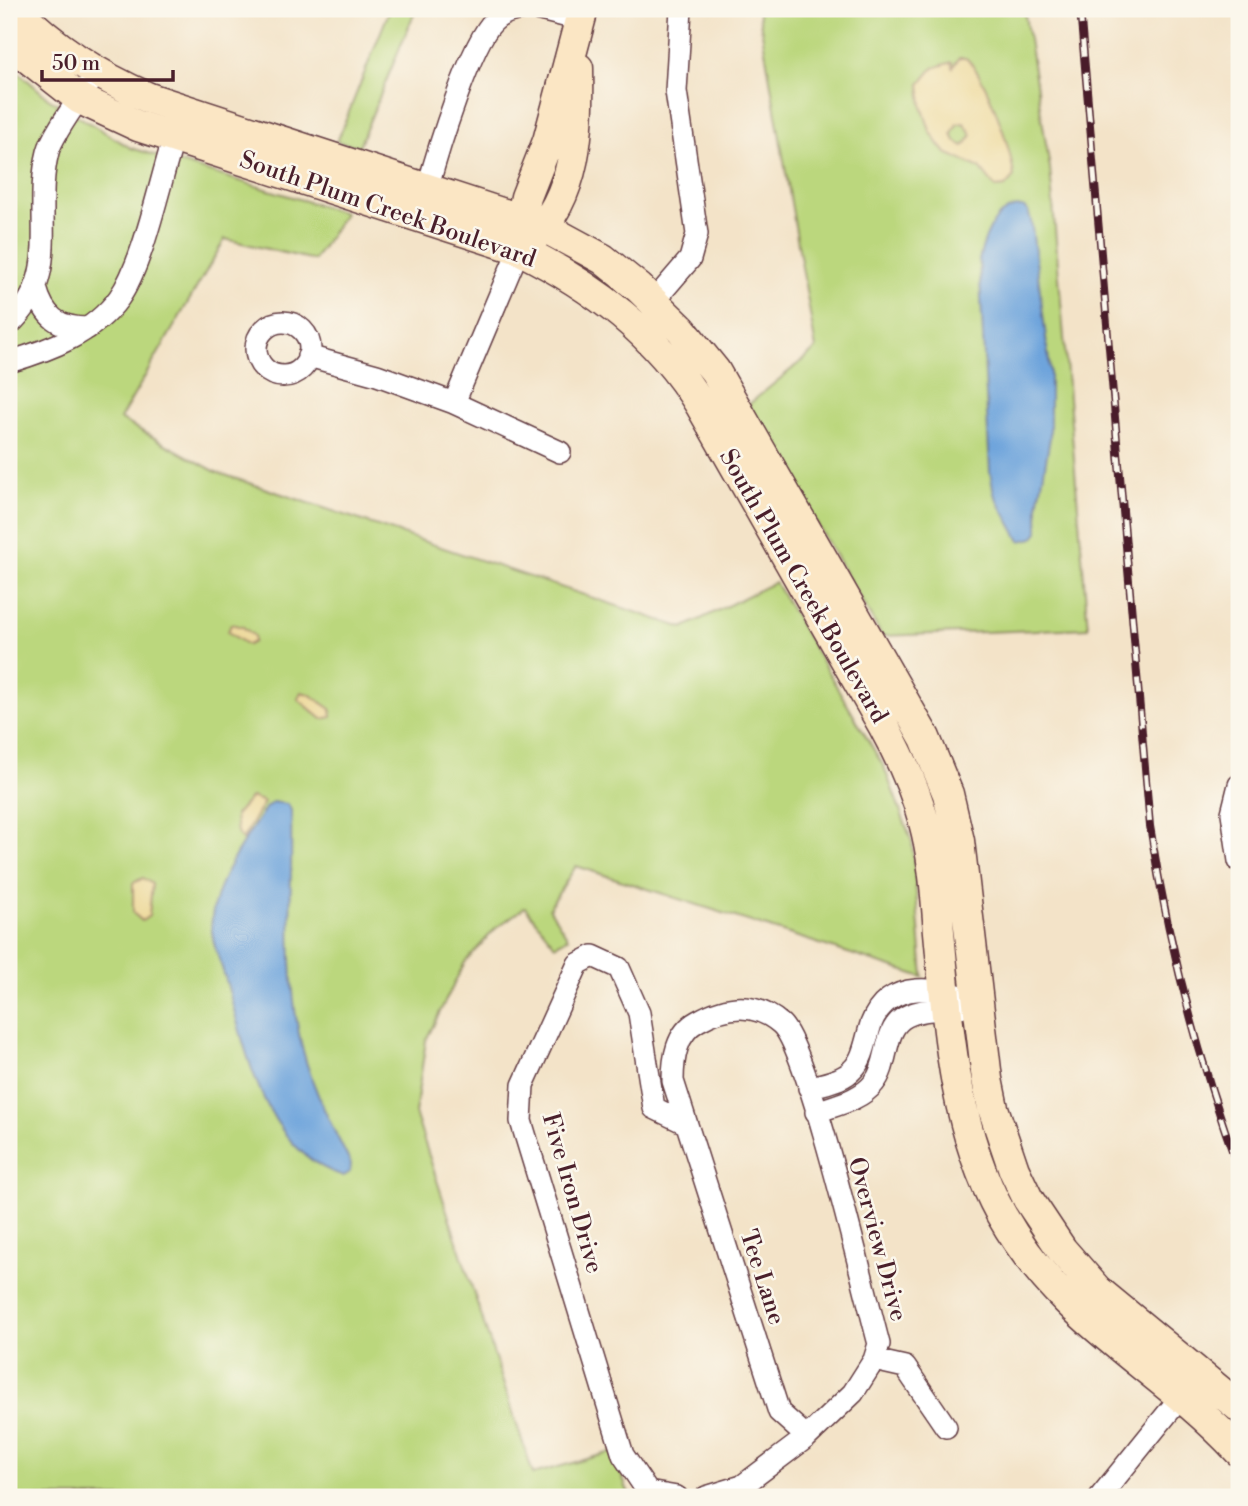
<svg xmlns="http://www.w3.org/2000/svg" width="1248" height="1506" font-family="'Libre Bodoni',serif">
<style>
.green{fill:#bbd77d;stroke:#827b54;stroke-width:2}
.sand{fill:#eeda9e;stroke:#9c7c64;stroke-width:2;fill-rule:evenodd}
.water{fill:#6ea4dc;stroke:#5c6284;stroke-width:2}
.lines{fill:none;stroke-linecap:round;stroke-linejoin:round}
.street-casing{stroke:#633c43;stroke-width:24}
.secondary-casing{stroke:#633c43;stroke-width:33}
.street{stroke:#fff;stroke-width:21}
.secondary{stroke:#fbe6c4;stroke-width:30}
.rail-casing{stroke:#4a1f2b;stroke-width:8}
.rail{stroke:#fbf7ec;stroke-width:5;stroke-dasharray:16;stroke-linecap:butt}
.labels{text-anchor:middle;stroke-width:5;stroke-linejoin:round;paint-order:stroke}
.street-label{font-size:24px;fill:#4a1f2b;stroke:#fbf7ec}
</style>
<rect width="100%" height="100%" fill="#fbf7ec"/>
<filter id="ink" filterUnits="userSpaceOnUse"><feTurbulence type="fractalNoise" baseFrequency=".0143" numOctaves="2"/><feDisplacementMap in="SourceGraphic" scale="14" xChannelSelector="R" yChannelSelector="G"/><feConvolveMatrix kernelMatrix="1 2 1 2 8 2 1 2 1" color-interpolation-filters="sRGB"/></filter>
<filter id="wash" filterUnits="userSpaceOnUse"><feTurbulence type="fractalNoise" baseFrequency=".00686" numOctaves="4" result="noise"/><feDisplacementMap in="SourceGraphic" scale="28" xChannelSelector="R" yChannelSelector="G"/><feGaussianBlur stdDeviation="1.57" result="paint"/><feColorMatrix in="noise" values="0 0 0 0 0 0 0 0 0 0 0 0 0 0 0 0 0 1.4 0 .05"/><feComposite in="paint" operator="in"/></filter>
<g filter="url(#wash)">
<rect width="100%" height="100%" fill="#f3e3c8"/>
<!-- green -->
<path class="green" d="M390,9h26l-57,137 -22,-4z
M758,9h266l26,159 38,460 -206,8 -134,-231 68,-56z
M9,64l39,34 83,50 214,65 -31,47 -89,-21 -105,180 96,53 467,156 92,-46 109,185 28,75 11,135 -347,-111 -27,42 19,30 -13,7 -30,-38 -29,21 -31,34 -39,78 -11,73 118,361 79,-22 17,42 5,3h-625z"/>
<!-- sand -->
<path class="sand" d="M959,58h7c21,19 45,90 48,119l-9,10 -9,1 -16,-20 -34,-15 -6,-7 -10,-15 -8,-25 -2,-22 13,-16 19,-6 1,5zM964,123l8,12 -8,11 -9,-5 -3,-7 5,-10z
M231,624l12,3 11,9v6l-6,3 -20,-13z
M301,692l8,2 22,15 1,8 -10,2 -24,-20z
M251,797l13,5 -22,38 -5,-7 -2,-18z
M143,878l9,6 -3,32 -7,5 -9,-8v-30z"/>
<!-- water -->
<path class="water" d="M1023,207l5,4 3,9 19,149v69l-12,68v26l-5,6 -13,3 -26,-47 -4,-22 -11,-212c5,-22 16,-55 44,-53z
M273,802l14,2 4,6c2,73 -6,147 7,219 9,49 31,92 53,135l-1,8 -6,4c-79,-23 -98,-125 -117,-192 -6,-23 -18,-44 -15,-67 4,-39 34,-78 54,-110z"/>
</g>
<g filter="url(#ink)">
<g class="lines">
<!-- street casing -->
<g class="street-casing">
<path id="street" d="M536,9l45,11
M428,187c9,-34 43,-145 66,-166 8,-8 19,-11 30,-12
M36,288c8,29 22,40 52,40
M654,301l36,-42 7,-25 -21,-143 5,-82
M256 349a27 27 0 1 1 54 0a27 27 0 1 1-54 0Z
M9,325c55,-50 23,-110 39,-173 5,-20 36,-59 48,-79
M308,356l69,19 77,28 106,49
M9,362c40,-12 84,-28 110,-64 27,-39 42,-125 59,-173
M454,403l65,-154
M1239,785l-7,28 7,48
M809,1088c14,-5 34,-7 44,-19 11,-11 13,-30 18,-45 18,-47 68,-36 107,-23
M816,1112c20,-7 45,-12 58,-29 15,-18 9,-50 28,-64 15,-11 41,-9 59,-12
M874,1360l31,7 41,60
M677,1497l-29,-5 -25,-37 -102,-334 2,-36 55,-121 15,-8 26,12 20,45 15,95 31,15
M706,1497l36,-11 65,-49 46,-44 21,-33 5,-16c-14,-51 -70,-295 -98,-320 -26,-23 -55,-19 -83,-3 -22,12 -25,38 -25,60l106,331 28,25
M1100,1497l88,-109"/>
</g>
<!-- secondary casing -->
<g class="secondary-casing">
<path id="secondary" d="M16,9c39,40 82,67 133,89l395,129 59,32 36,29 42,41 34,42 210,367 23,56 11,47 28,238 6,29 21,62 14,29 34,51 35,40 142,117
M9,43l71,56 58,27 381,123c75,38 138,84 182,157l182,319c17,31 32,63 41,97 10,36 12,73 15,110 9,96 15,196 62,282 62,111 156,149 238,237
M518,234l8,-37 22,-56 35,-132
M531,240c47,-45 48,-111 47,-172"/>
</g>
<!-- street -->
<use href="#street" class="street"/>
<!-- secondary -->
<use href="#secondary" class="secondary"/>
<!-- rail casing -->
<g class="rail-casing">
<path id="rail" d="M1080,9l70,817c18,117 48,232 89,344"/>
</g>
<!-- rail -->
<use href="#rail" class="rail"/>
</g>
</g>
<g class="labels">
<!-- street labels -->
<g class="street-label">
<text transform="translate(388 209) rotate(19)" y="8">South Plum Creek Boulevard</text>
<text transform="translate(804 586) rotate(60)" y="8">South Plum Creek Boulevard</text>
<text transform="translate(573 1193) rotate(74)" y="8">Five Iron Drive</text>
<text transform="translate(878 1239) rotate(75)" y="8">Overview Drive</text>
<text transform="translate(763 1277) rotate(72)" y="8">Tee Lane</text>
</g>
</g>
<!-- margin -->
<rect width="1248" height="1506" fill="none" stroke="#fbf7ec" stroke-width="35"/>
<!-- scale -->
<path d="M42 70v10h131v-10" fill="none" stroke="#4a1f2b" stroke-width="3.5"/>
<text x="52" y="70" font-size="21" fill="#4a1f2b" stroke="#fbf7ec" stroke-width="5" paint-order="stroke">50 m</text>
</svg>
